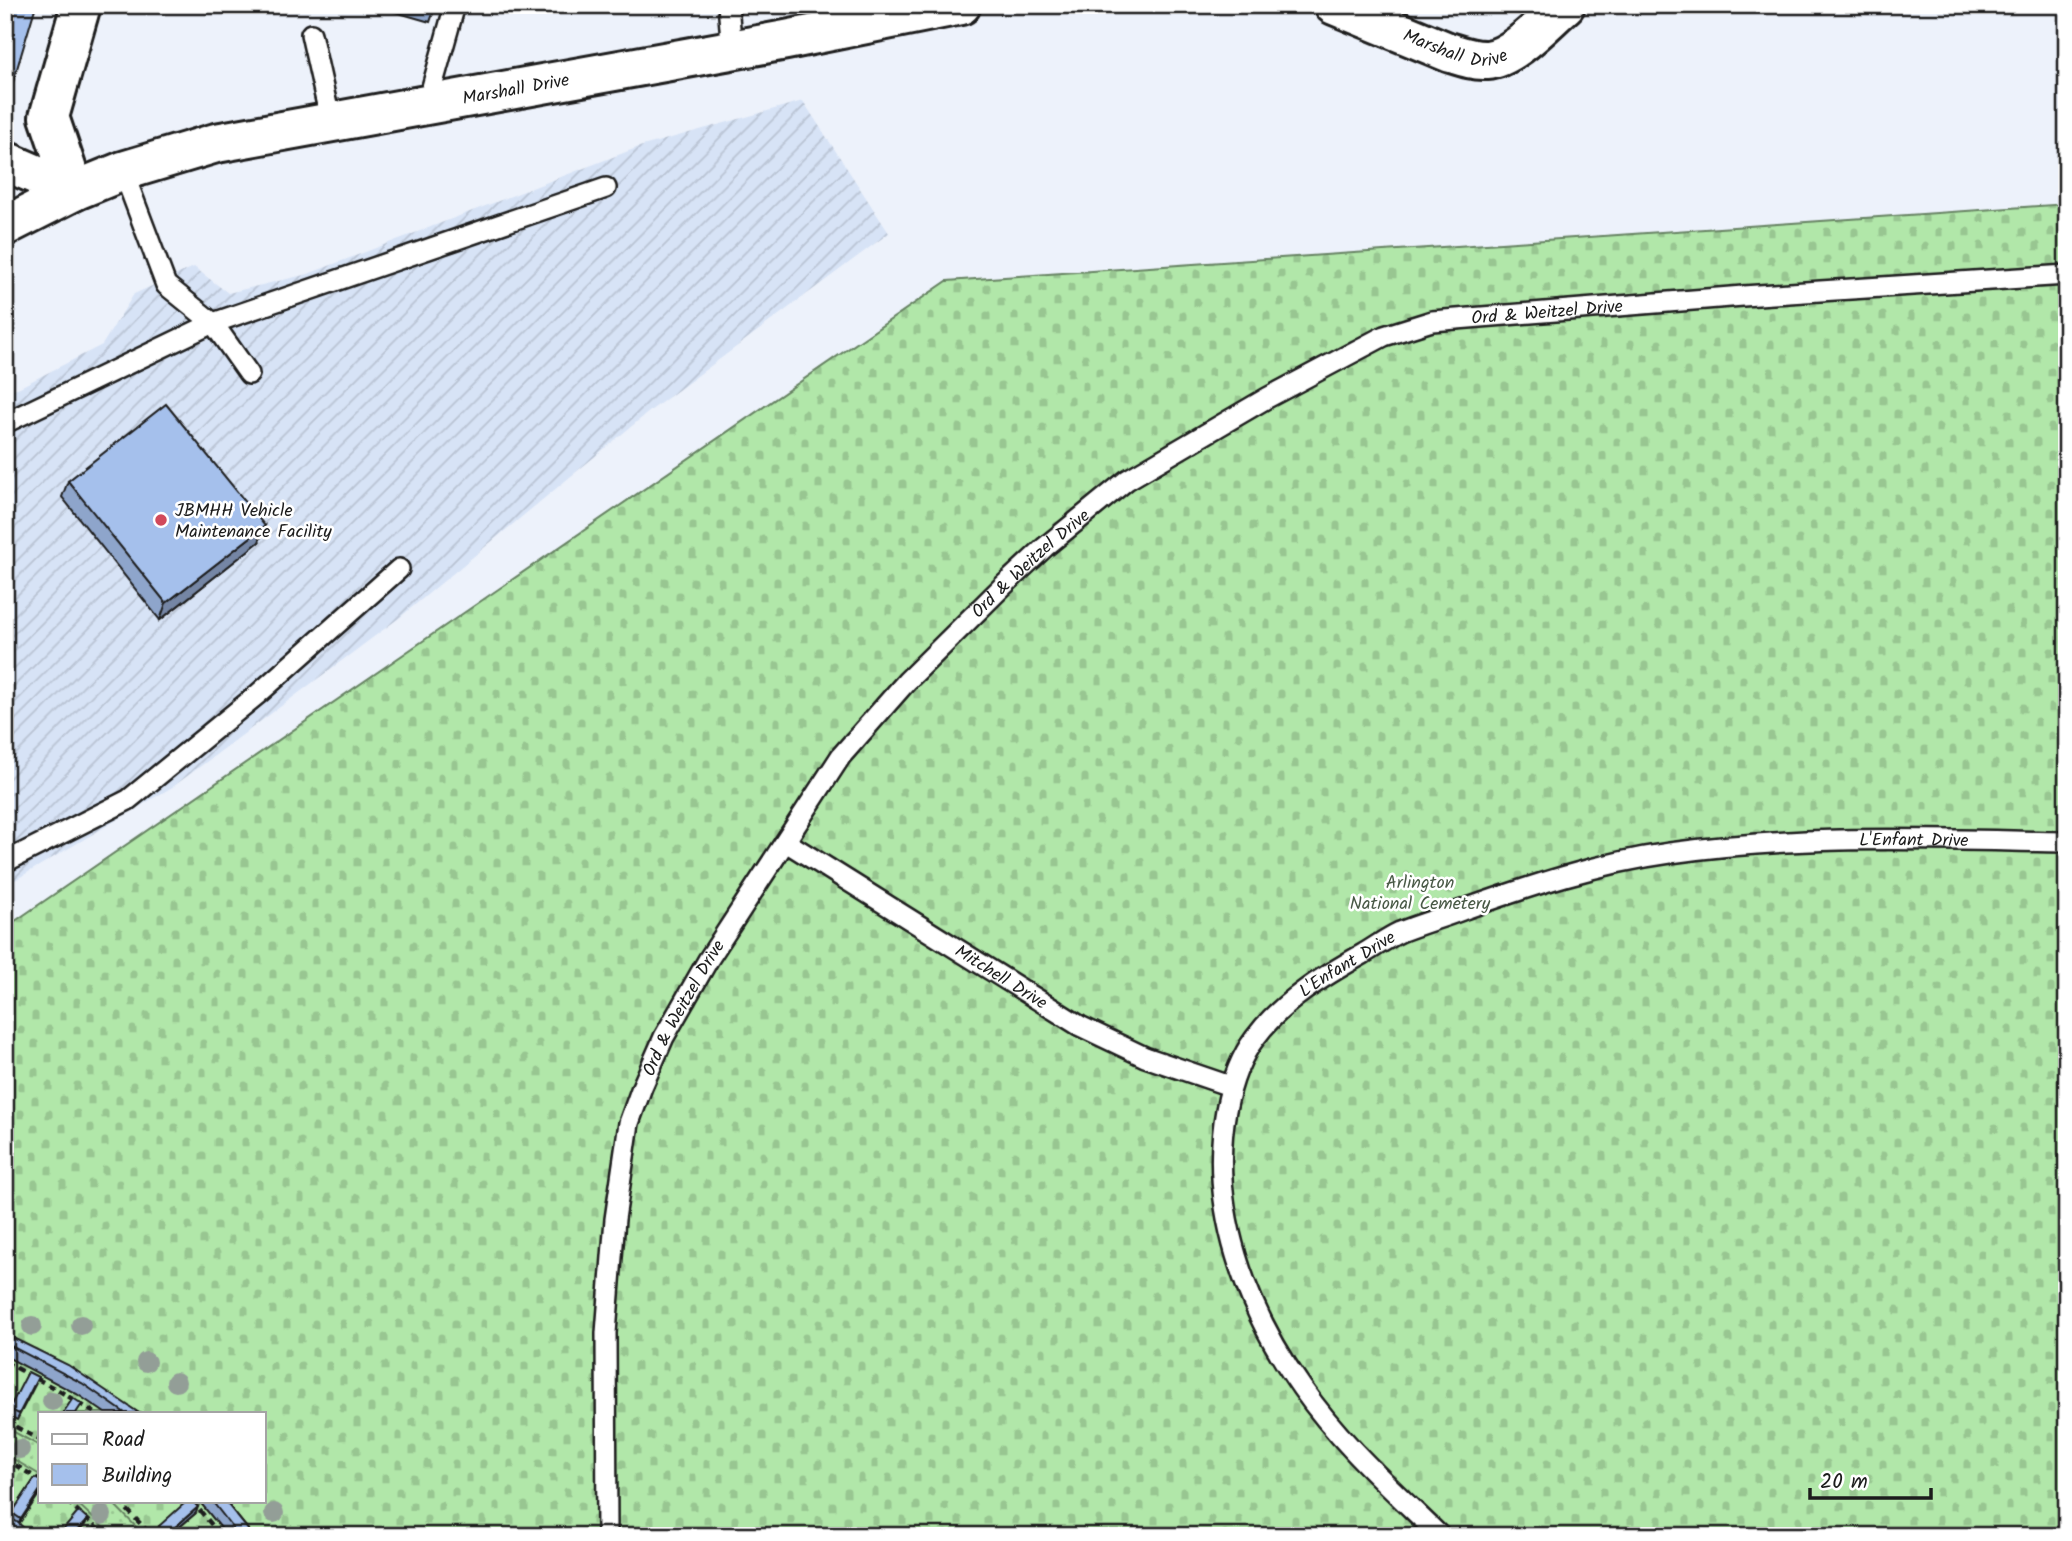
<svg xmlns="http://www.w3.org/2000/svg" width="2072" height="1541" font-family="Kalam,sans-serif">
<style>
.industrial{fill:url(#industrial-furrows)}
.cemetery{fill:url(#cemetery-stones);stroke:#668262;stroke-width:2;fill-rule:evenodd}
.garden{fill:url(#garden-dots);stroke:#668262;stroke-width:2}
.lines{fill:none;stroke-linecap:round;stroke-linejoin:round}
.service-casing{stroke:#1c1c1c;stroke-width:24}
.minor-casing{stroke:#1c1c1c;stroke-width:44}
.tertiary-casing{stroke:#1c1c1c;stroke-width:44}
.path{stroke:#1c1c1c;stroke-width:4.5;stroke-dasharray:7 5;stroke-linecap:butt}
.service{stroke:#fff;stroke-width:19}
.minor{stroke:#fff;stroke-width:38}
.tertiary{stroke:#fff;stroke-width:38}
.tree{fill:#939e97}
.wall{fill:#8ea5cb;stroke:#1c1c1c;stroke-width:2}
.shaded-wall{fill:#7486a5;stroke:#1c1c1c;stroke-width:2}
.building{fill:#a5c0ec;stroke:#1c1c1c;stroke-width:2}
.poi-dot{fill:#d1495b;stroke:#fff;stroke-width:2.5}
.labels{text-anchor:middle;stroke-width:5;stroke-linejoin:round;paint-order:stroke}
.street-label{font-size:18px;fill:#1c1c1c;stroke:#fff}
.poi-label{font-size:18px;fill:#1c1c1c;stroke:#fff;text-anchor:start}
.park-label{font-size:18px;fill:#495946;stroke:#fff}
</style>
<defs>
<pattern id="industrial-furrows" width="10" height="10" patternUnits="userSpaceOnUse" patternTransform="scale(1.75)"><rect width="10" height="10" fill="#d7e3f6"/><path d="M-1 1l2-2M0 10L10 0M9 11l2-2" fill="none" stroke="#b8c2d2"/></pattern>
<pattern id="cemetery-stones" width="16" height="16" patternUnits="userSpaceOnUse" patternTransform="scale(1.75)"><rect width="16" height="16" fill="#b1e7a9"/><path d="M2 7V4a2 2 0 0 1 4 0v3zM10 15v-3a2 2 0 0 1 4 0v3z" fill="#98c691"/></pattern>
<pattern id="garden-dots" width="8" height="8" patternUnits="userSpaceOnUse" patternTransform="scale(1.75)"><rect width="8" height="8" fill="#b1e7a9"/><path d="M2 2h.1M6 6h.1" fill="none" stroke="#98c691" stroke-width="1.8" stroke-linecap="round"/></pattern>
</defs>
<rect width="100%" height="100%" fill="#edf2fb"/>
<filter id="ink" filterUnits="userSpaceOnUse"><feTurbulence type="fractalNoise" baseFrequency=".0143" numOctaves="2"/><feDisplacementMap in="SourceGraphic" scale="14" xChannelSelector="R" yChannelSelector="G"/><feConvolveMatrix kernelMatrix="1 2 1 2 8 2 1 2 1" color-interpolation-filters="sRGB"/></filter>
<g filter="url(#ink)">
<!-- industrial -->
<path class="industrial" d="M803,101l86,132 -239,178 -251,207 -225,168 -169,100v-494l15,-5 82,-42 32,-51 60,-27 34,26 80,-19 331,-127z"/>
<!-- cemetery -->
<path class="cemetery" d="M2067,204v1332h-2062v-608l942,-647zM40,1413h224v88h-224z"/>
<!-- garden -->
<path class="garden" d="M5,1427l35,19v29l-35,-21z
M75,1501h36l34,35h-33z"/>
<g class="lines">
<!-- service casing -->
<g class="service-casing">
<g id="service">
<path d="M728,5l4,45"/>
<path d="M311,34l20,89"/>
<path d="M427,105l28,-100"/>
<path d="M123,171l43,114 47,38 36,51"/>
<path d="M5,423l208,-100 393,-135"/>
<path id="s1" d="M786,842l294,184 65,31 85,29"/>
<path d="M5,862l123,-62 130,-106 141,-125"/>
<path id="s2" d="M607,1536l-1,-203 9,-114 14,-96 13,-36 22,-50 44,-77 133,-204 66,-75 95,-94 43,-40 82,-67 140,-82 117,-62 48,-15 311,-25 324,-21"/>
<path id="s3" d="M1440,1536c-48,-47 -99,-92 -138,-148 -56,-79 -94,-180 -76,-278 5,-26 13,-51 29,-72 27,-37 69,-62 108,-84 12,-7 24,-16 37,-22 20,-8 41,-14 62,-22 68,-24 136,-47 208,-57 131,-19 265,-13 397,-11"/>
</g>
</g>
<!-- minor casing -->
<g class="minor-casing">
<path id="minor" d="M5,161l69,30
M74,191l-25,-74 32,-112"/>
</g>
<!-- tertiary casing -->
<g class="tertiary-casing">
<g id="tertiary">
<path id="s4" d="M1334,5l114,47c13,4 26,9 39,8 26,-2 58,-38 78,-55"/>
<path id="s5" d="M5,226l69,-35 49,-20 93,-28 570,-103 175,-35"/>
</g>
</g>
<!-- path -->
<path class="path" d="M5,1362l53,28 37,23
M5,1421l35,19
M5,1459l35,21
M67,1501l38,35
M119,1501l33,35
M192,1501l29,35"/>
<!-- service -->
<use href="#service" class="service"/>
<!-- minor -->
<use href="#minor" class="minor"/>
<!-- tertiary -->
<use href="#tertiary" class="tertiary"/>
</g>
<!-- trees -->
<g class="tree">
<circle cx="81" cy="1325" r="10"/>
<circle cx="32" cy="1326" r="10"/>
<circle cx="146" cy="1362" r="10"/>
<circle cx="176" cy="1382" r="10"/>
<circle cx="52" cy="1401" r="10"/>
<circle cx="20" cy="1449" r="10"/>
<circle cx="274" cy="1513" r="10"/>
<circle cx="102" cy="1515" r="10"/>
</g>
<!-- wall -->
<path class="wall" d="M5,5l5,87 -5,15z
M371,5h65l-6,17z
M68,481l191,61 -99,78 -98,-123z
M5,1334l134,79h-34l-28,-19 -72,-38z
M36,1383l-19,37 -10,-5 2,-6z
M35,1478l-16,46 14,12h-28v-21l5,3 2,-5z
M199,1501h26l25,31 -2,4h-26l3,-3z
M196,1513l-27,23h-9l-3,-4 2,-6z"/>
<!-- shaded-wall -->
<path class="shaded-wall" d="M265,526l-6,16 -99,78 6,-17z
M40,1490v3l-21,31 2,-5z
M198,1507l-2,6 -27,23h-4z
M88,1519l-3,6 -10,11h-3z"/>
<!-- building -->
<path class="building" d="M5,5h31l-26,87 -5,-1z
M166,404l99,122 -99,77 -98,-122z
M5,1334l63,31 71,48h-14l-43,-30 -77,-40z
M28,1372l10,5 -19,37 -10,-5z
M73,1398l9,6 -6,9h-13z
M35,1478l5,3v9l-19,29 -9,-6z
M187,1501h5l6,6 -32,28 -7,-9z
M212,1501h13l25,31 -6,4h-22l11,-8z
M79,1511l9,8 -16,17h-14z
M5,1515l12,7 16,14h-15l-13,-10z"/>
</g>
<!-- markers -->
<circle class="poi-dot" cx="161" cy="520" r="7"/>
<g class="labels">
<!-- street labels -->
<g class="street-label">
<text dy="6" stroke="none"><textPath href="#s4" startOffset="130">Marshall Drive</textPath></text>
<text dy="6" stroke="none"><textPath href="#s5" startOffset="532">Marshall Drive</textPath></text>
<text dy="6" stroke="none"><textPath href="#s2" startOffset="1698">Ord &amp; Weitzel Drive</textPath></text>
<text dy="6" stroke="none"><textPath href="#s2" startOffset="1110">Ord &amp; Weitzel Drive</textPath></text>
<text dy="6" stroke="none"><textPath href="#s3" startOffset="1284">L'Enfant Drive</textPath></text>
<text dy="6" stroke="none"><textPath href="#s3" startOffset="696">L'Enfant Drive</textPath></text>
<text dy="6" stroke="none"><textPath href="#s1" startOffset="254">Mitchell Drive</textPath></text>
<text dy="6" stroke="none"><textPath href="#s2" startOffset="542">Ord &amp; Weitzel Drive</textPath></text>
</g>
<!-- poi labels -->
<g class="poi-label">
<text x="175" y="516">JBMHH Vehicle<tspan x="175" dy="21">Maintenance Facility</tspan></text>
</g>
<!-- park labels -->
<g class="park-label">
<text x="1420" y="888">Arlington<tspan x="1420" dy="21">National Cemetery</tspan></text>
</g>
</g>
<!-- margin -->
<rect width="2072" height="1541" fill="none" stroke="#fff" stroke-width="28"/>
<rect x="14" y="14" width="2044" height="1513" fill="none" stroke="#1c1c1c" stroke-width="2.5" filter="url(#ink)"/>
<!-- legend -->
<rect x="38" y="1412" width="228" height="91" fill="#ffffff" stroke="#a4a4a4" stroke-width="2"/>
<rect x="52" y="1434" width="35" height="10" fill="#ffffff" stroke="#a4a4a4" stroke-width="2"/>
<text x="102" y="1446" font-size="21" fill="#1c1c1c">Road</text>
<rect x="52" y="1464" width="35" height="21" fill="#a5c0ec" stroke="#a4a4a4" stroke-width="2"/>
<text x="102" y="1482" font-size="21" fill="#1c1c1c">Building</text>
<!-- scale -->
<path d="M1810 1488v10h121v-10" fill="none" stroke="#1c1c1c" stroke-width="3.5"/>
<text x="1820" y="1488" font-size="21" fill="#1c1c1c" stroke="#ffffff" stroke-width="5" paint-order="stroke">20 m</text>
</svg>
